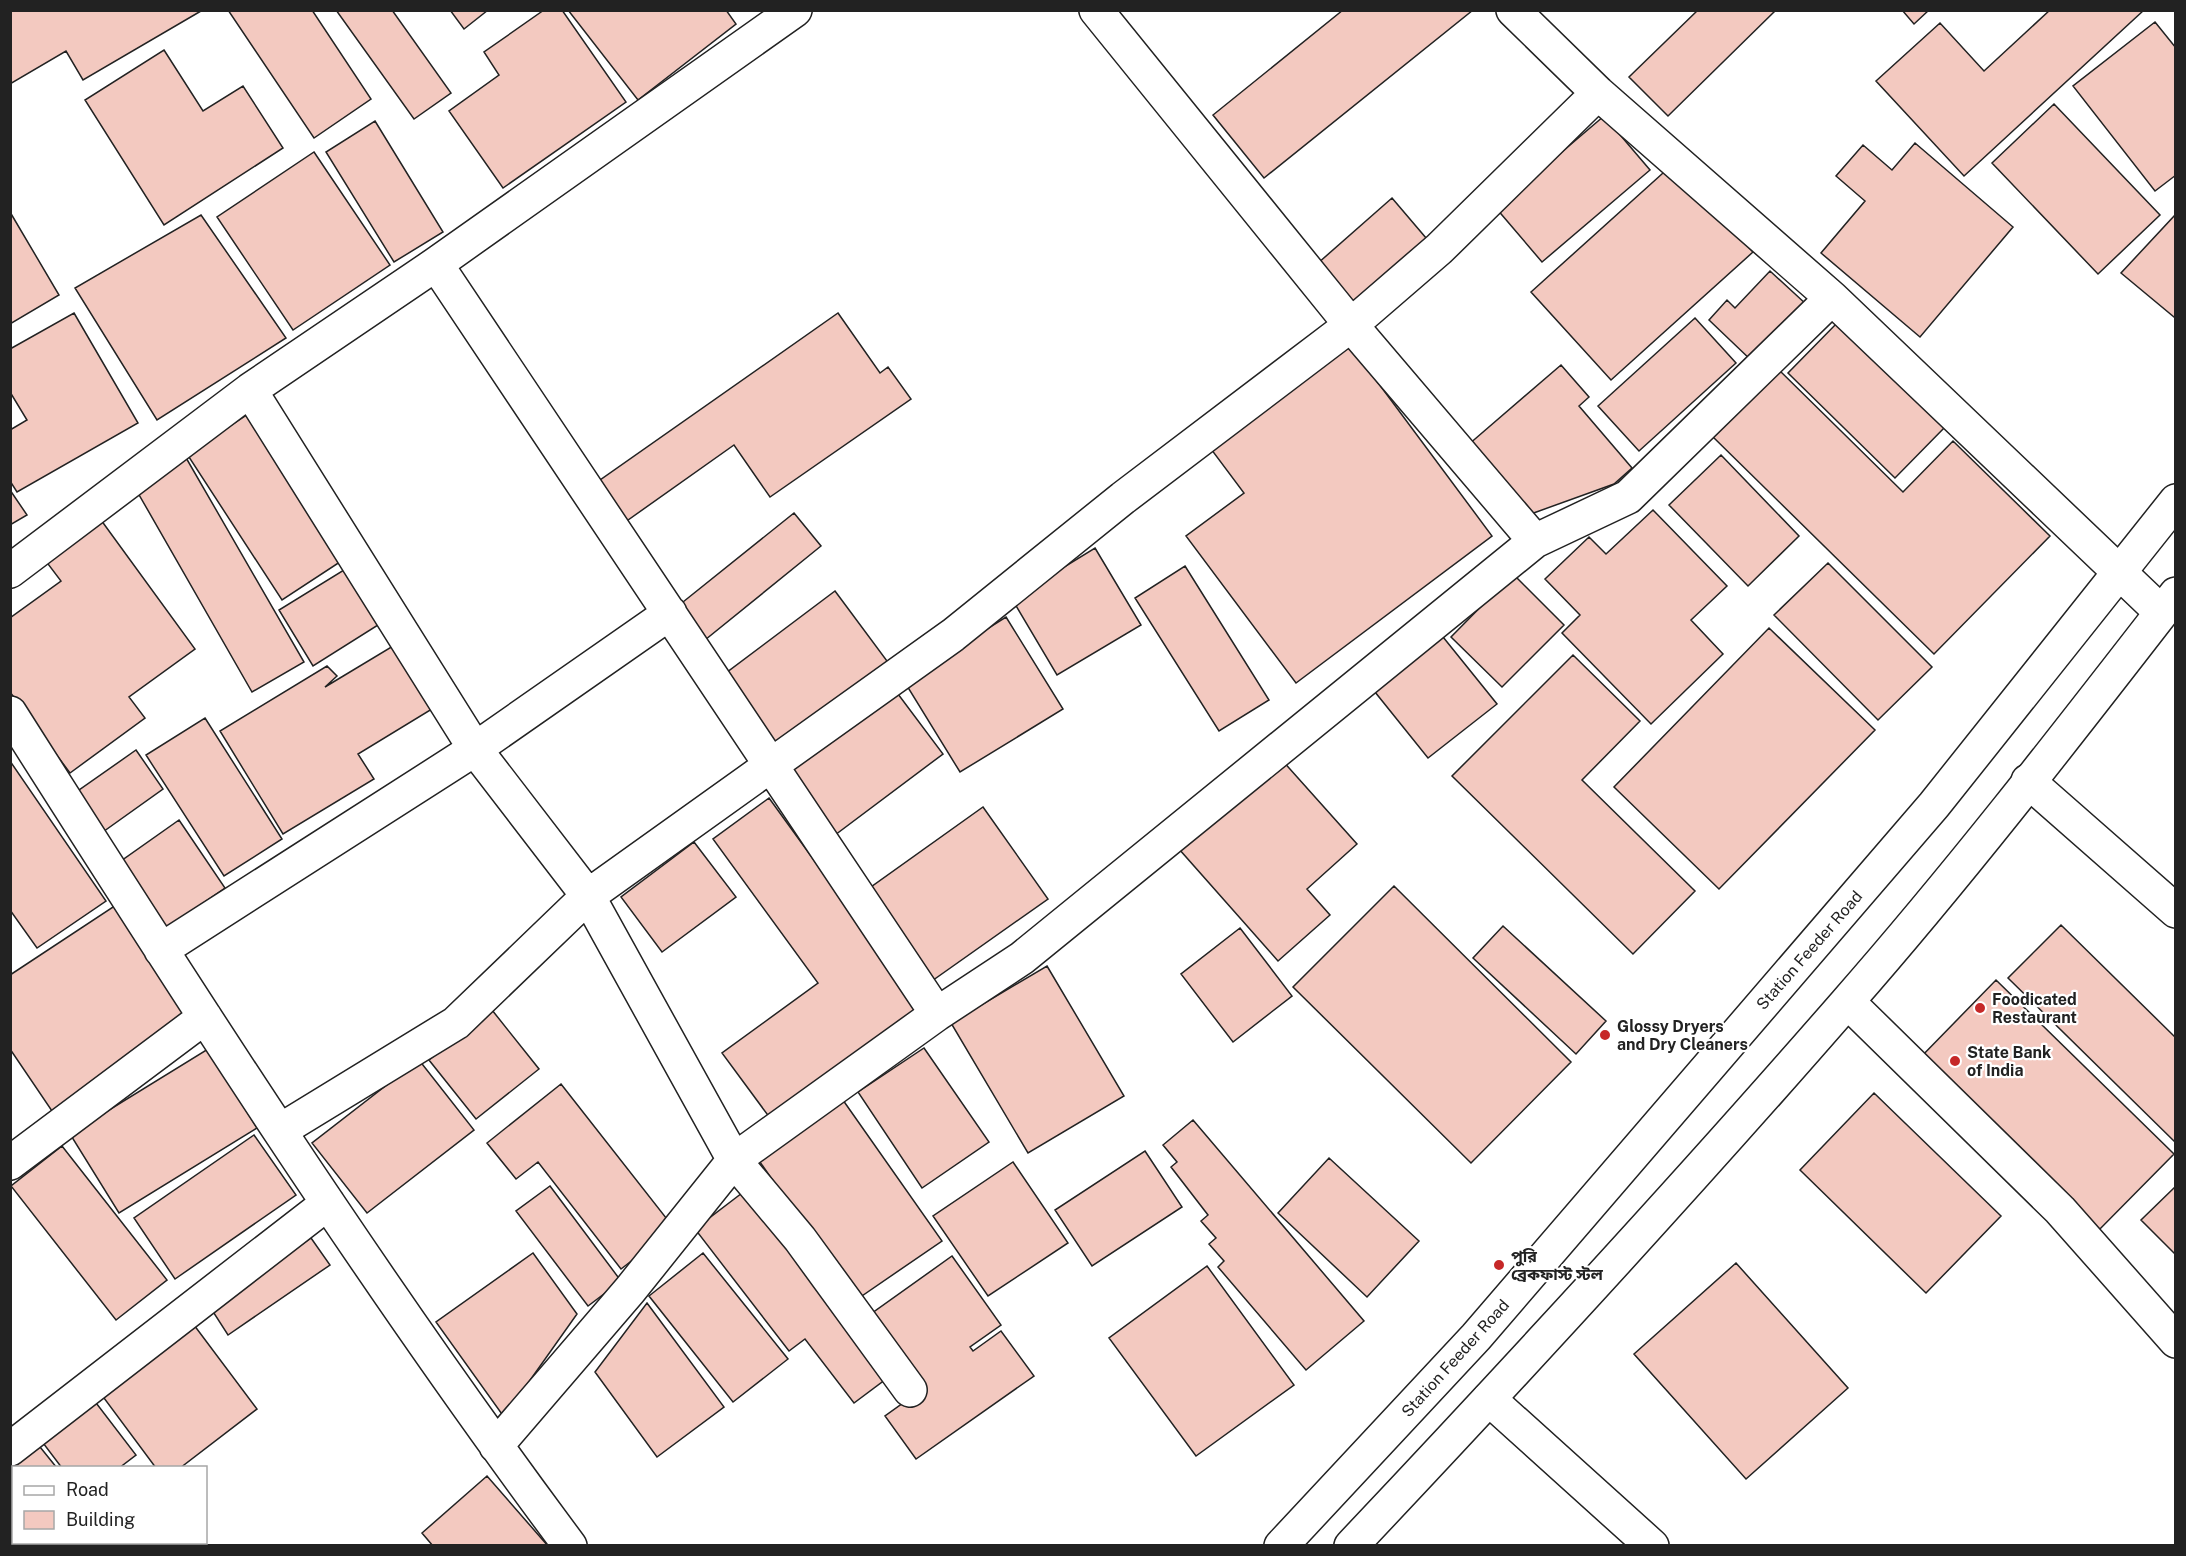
<svg xmlns="http://www.w3.org/2000/svg" width="2186" height="1556" font-family="'Public Sans','Noto Sans Bengali',sans-serif">
<style>
.building{fill:#f3c9c0;stroke:#222;stroke-width:1.5}
.lines{fill:none;stroke-linecap:round;stroke-linejoin:round}
.street-casing{stroke:#222;stroke-width:36}
.secondary-casing{stroke:#222;stroke-width:36}
.street{stroke:#fff;stroke-width:33}
.secondary{stroke:#fff;stroke-width:33}
.poi-dot{fill:#c62828;stroke:#fff;stroke-width:2}
.labels{text-anchor:middle;stroke-width:4.5;stroke-linejoin:round;paint-order:stroke}
.street-label{font-size:16px;fill:#222;stroke:#fff}
.poi-label{font-size:16px;font-weight:bold;fill:#222;stroke:#fff;text-anchor:start}
</style>
<rect width="100%" height="100%" fill="#fff"/>
<!-- building -->
<path class="building" d="M10,10h191v1l-118,69 -17,-29 -56,33z
M228,10h84l59,89 -57,39z
M336,10h56l59,83 -37,26z
M450,10h38l-24,19z
M544,10h18l64,92 -123,86 -54,-77 50,-36 -15,-23z
M568,10h158l10,14 -98,76z
M1343,10h130l-209,168 -51,-63z
M1698,10h78l-108,106 -39,-39z
M1902,10h27l-15,14z
M2050,10h94l-180,166 -88,-95 64,-58 44,48z
M2155,22l21,26v127l-21,16 -82,-105z
M164,50l39,61 40,-25 40,62 -119,77 -79,-125z
M2054,104l106,111 -62,59 -106,-111z
M1604,116l46,54 -108,92 -46,-54z
M375,121l68,111 -49,30 -68,-110z
M1915,143l98,84 -93,110 -99,-84 44,-52 -29,-25 27,-31 29,25z
M314,152l76,113 -97,65 -76,-113z
M1673,164l80,88 -142,128 -80,-88z
M1392,198l40,47 -75,65 -40,-46z
M10,212l49,83 -49,29z
M2176,214v101l-2,2 -53,-44z
M201,215l85,123 -129,82 -82,-132z
M1770,271l37,34 -54,57 -44,-42 18,-20 8,8z
M74,313l64,110 -121,69 -7,-11v-51l17,-10 -17,-28v-43z
M838,313l42,60 8,-6 23,32 -141,98 -36,-52 -113,80 -28,-40z
M1695,318l41,45 -97,88 -41,-45z
M1838,322l107,105 -50,51 -107,-105z
M1350,345l142,191 -196,147 -110,-147 58,-43 -33,-44z
M1561,365l28,32 -10,9 53,62 -18,16 -86,31 -60,-70z
M1777,368l126,124 50,-51 97,95 -116,118 -223,-219z
M248,414l95,146 -61,40 -95,-146z
M1721,455l78,81 -51,50 -79,-81z
M185,456l119,206 -52,30 -118,-206z
M10,490l17,25 -17,10z
M1653,510l74,76 -36,34 32,34 -72,70 -89,-91 18,-18 -35,-36 44,-42 17,17z
M794,513l27,33 -121,98 -27,-34z
M101,520l94,129 -66,48 16,21 -75,55 -60,-81v-74l51,-37 -16,-21z
M1095,548l46,77 -84,50 -45,-76z
M1828,563l104,104 -54,53 -104,-105z
M352,565l34,55 -73,46 -34,-56z
M1185,566l84,134 -50,31 -84,-133z
M1513,574l51,51 -62,62 -51,-50z
M835,591l55,74 -117,87 -55,-73z
M1006,617l57,92 -103,63 -56,-91z
M1769,628l106,102 -156,159 -105,-102z
M1439,632l58,72 -69,54 -57,-71z
M393,646l39,63 -74,45 16,25 -91,55 -63,-103 107,-65 10,10 -12,11z
M1573,655l67,66 -58,59 113,111 -62,63 -181,-178z
M895,690l48,64 -112,84 -48,-64z
M205,718l77,121 -58,37 -78,-121z
M136,750l27,39 -63,45 -28,-39z
M1281,759l76,85 -50,45 23,26 -52,46 -99,-112z
M10,761l96,140 -69,47 -27,-38z
M769,798l153,211 -152,109 -48,-65 96,-70 -105,-144z
M983,807l65,92 -119,84 -65,-91z
M179,820l46,68 -58,40 -46,-67z
M694,842l42,55 -74,55 -41,-55z
M1394,886l177,176 -100,101 -178,-176z
M116,905l77,115 -139,94 -44,-65v-74z
M2061,925l115,113v105l-168,-165z
M1503,926l103,95 -30,33 -103,-96z
M1240,928l52,68 -59,46 -52,-68z
M1047,966l77,130 -96,57 -77,-130z
M1996,980l178,174 -79,80 -178,-173z
M492,1010l47,59 -63,50 -47,-59z
M924,1048l65,94 -67,46 -64,-96z
M208,1049l49,79 -138,85 -49,-79z
M419,1060l55,70 -107,83 -55,-70z
M561,1084l113,144 -53,41 -83,-107 -22,17 -29,-36z
M838,1093l104,148 -86,59 -103,-148z
M1874,1093l127,123 -75,77 -126,-123z
M1193,1120l171,201 -58,49 -88,-103 6,-6 -15,-17 7,-6 -15,-17 7,-6 -37,-48 6,-5 -14,-17z
M254,1135l42,60 -121,84 -41,-61z
M62,1146l105,134 -51,40 -105,-134z
M1145,1151l37,56 -90,59 -37,-56z
M1329,1158l90,83 -52,56 -89,-84z
M1013,1162l55,81 -80,53 -55,-80z
M550,1186l71,95 -33,25 -72,-95z
M2176,1186v69l-35,-35z
M746,1190l144,186 -36,27 -49,-64 -16,12 -94,-122z
M311,1238l19,27 -102,70 -18,-28z
M533,1253l44,61 -73,103 -68,-95z
M703,1253l85,106 -55,43 -84,-106z
M952,1256l49,69 -31,22 3,4 28,-20 33,45 -118,83 -31,-43 36,-26 -53,-74z
M1736,1263l112,125 -102,91 -112,-125z
M1207,1266l87,119 -98,71 -87,-118z
M647,1303l77,104 -67,50 -62,-85z
M191,1321l66,88 -77,59h-24l-58,-78z
M90,1395l46,60 -17,13h-57l-25,-33z
M36,1442l21,26h-43l-4,-3z
M487,1476l61,70h-115l-11,-13z
M73,1542h43l2,4h-43z"/>
<g class="lines">
<!-- street casing -->
<g class="street-casing">
<path id="street" d="M1096,10l255,315 184,216
M1513,10l85,83 234,205 329,314
M436,264l501,750
M250,390l225,359 113,147 146,264 66,79 110,151
M10,571l240,-181 186,-126 359,-254
M10,713c179,282 360,565 560,833
M2028,781l148,130
M161,950l314,-201 195,-136
M1848,1002l212,208 116,131
M281,1130l175,-107 132,-127 365,-261 170,-137 228,-173 88,-76 159,-156
M10,1163l195,-146
M1489,1399l163,147
M496,1446l134,-156 104,-130 203,-146 85,-56 513,-417 93,-44 204,-199
M10,1449l318,-246"/>
</g>
<!-- secondary casing -->
<g class="secondary-casing">
<path id="secondary" d="M1281,1546l195,-209 458,-532 242,-304
M1351,1546c168,-178 334,-358 495,-543 115,-131 223,-271 330,-409"/>
</g>
<!-- street -->
<use href="#street" class="street"/>
<!-- secondary -->
<use href="#secondary" class="secondary"/>
</g>
<!-- markers -->
<g class="poi-dot">
<circle cx="1980" cy="1008" r="6"/>
<circle cx="1605" cy="1035" r="6"/>
<circle cx="1955" cy="1061" r="6"/>
<circle cx="1499" cy="1265" r="6"/>
</g>
<g class="labels">
<!-- street labels -->
<g class="street-label">
<text transform="translate(1809 950) rotate(-49)" y="6">Station Feeder Road</text>
<text transform="translate(1455 1358) rotate(-48)" y="6">Station Feeder Road</text>
</g>
<!-- poi labels -->
<g class="poi-label">
<text x="1992" y="1005">Foodicated<tspan x="1992" dy="18">Restaurant</tspan></text>
<text x="1617" y="1032">Glossy Dryers<tspan x="1617" dy="18">and Dry Cleaners</tspan></text>
<text x="1967" y="1058">State Bank<tspan x="1967" dy="18">of India</tspan></text>
<text x="1511" y="1262">পুরি<tspan x="1511" dy="18">ব্রেকফাস্ট স্টল</tspan></text>
</g>
</g>
<!-- border -->
<rect width="2186" height="1556" fill="none" stroke="#222222" stroke-width="24"/>
<!-- legend -->
<rect x="12" y="1466" width="195" height="78" fill="#ffffff" stroke="#a7a7a7" stroke-width="1.5"/>
<rect x="24" y="1486" width="30" height="9" fill="#ffffff" stroke="#a7a7a7" stroke-width="1.5"/>
<text x="66" y="1496" font-size="18" fill="#222222">Road</text>
<rect x="24" y="1511" width="30" height="18" fill="#f3c9c0" stroke="#a7a7a7" stroke-width="1.5"/>
<text x="66" y="1526" font-size="18" fill="#222222">Building</text>
</svg>
